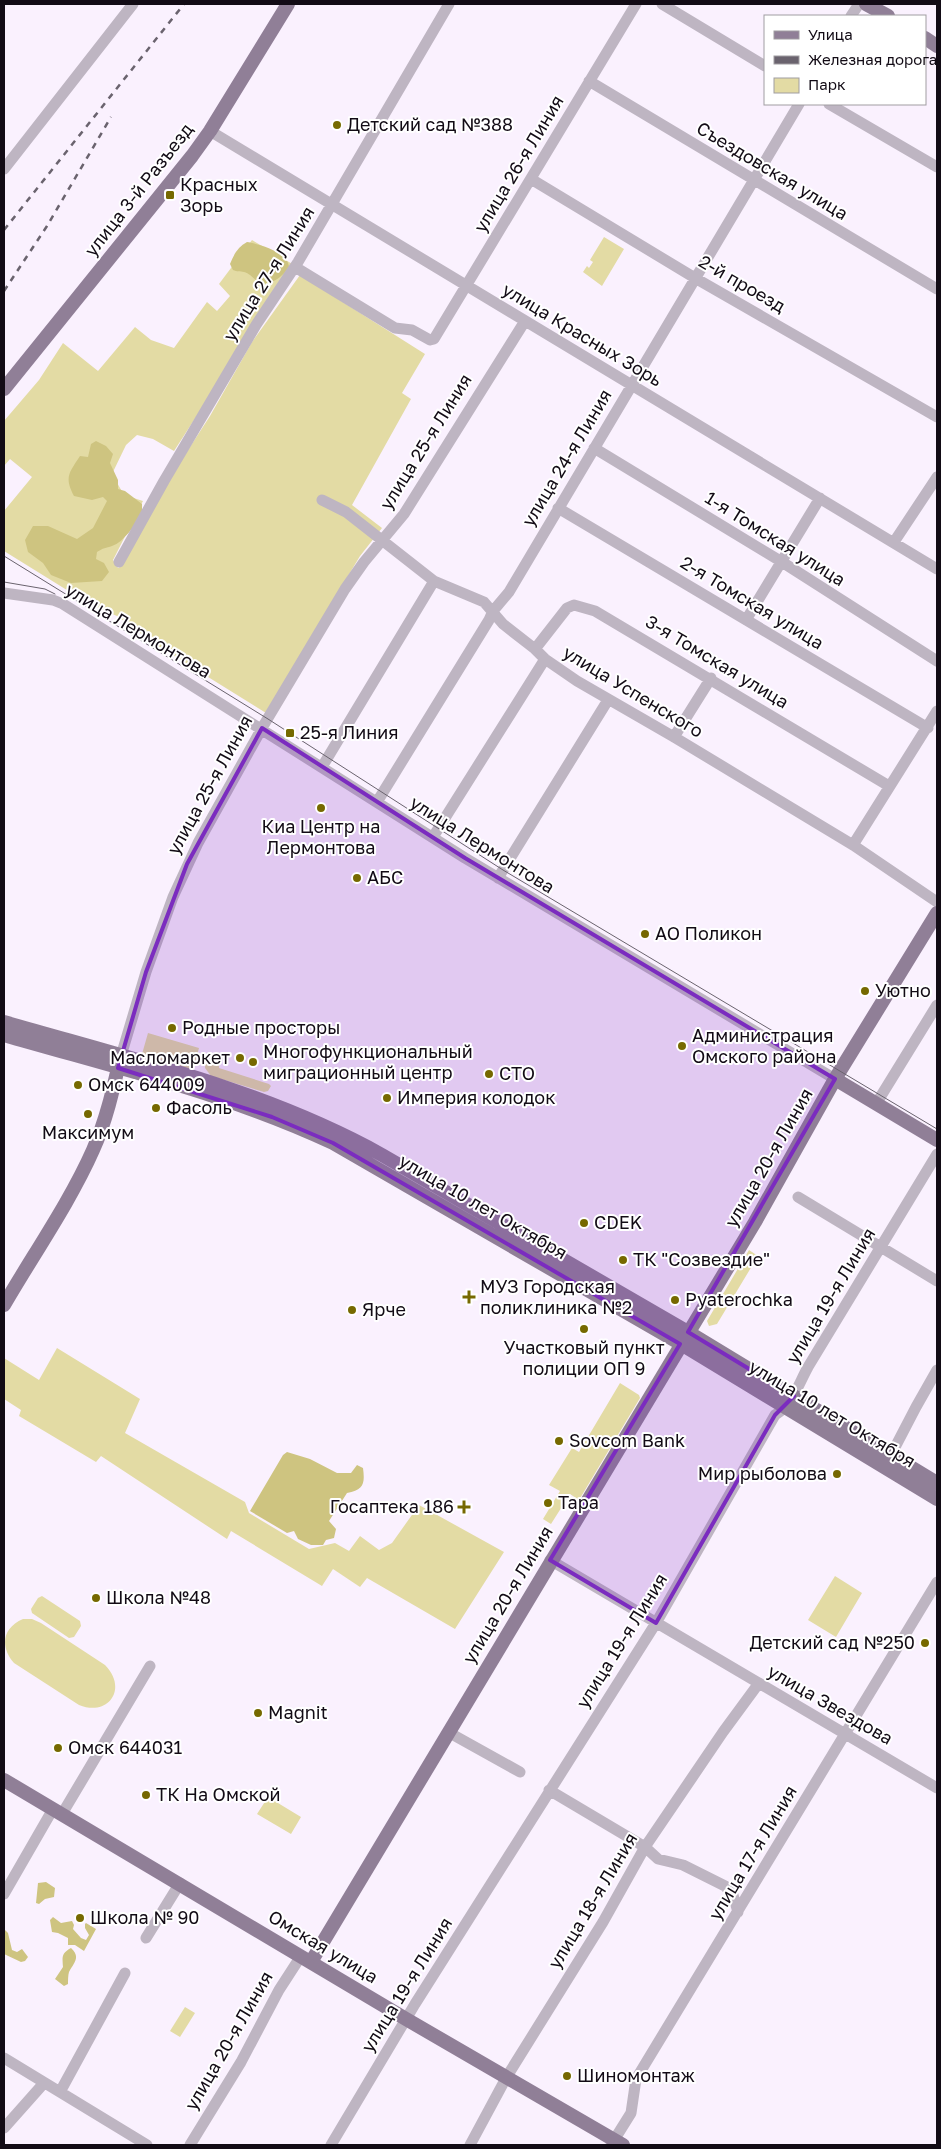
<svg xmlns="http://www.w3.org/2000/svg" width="941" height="2149" font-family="'Golos Text',sans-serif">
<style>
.green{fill:#e3dba4}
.forest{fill:#cec480}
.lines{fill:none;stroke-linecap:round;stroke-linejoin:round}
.minor{stroke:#beb5c2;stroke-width:11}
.major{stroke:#907f97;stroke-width:14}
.tram{stroke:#6a636e;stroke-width:1}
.rail{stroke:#6a636e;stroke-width:2.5;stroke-dasharray:6 6;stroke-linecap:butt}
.marked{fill:#7b2cbf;fill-opacity:0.2;stroke:#7b2cbf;stroke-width:4;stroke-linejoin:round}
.poi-dot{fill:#766900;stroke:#fff;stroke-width:2}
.labels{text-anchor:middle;stroke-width:4;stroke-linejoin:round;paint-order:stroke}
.poi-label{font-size:18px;fill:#120b15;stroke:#fff;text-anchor:start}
.street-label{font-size:18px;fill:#120b15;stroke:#fff}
</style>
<rect width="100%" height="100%" fill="#faf1fe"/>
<!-- green -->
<path class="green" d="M604,237l20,12 -22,37 -19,-14 4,-6 2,2 4,-6 -3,-2z
M252,240l42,25 -120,186 -21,-12 -16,-4 -11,10 -14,29 12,21 19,6 -30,59 4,7 2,1 58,-101 33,-51 42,-74 48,-67 125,79 -23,39 9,6 -59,106 30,23 -22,28 -94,157 -111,-69 -38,-28 -26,-11 -87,-54v-40l28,-34 -22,-18 -6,7v-45l35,-41 24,-37 35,28 37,-44 16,13 23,8 33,-46 10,9 13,-15 -11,-12z
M148,1033l51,15 -6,22 -51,-16z
M211,1059l8,4v5l50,16 2,2 -3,5 -4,1 -53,-16 -6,-8v-4z
M749,1250l9,6 -41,68 -8,2 -2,-5z
M57,1348l83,51 -15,34 120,69 4,11 60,36 26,-6 14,8 11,-15 19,14 13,-7 27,-38 85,47 -49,77 -88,-51 -7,9 -27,-18 -11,17 -91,-55 -4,8 -126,-83 -5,6 -77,-46 2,-6 -17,-11v-41l35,22z
M620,1383l19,12 1,3 -61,102 -9,-6 -19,30 -8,-5 17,-28 -11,-6 23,-37 7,4z
M835,1576l27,17 -26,44 -28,-17z
M42,1596l38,25 1,5 -7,11 -5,1 -37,-25 -1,-4 7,-11z
M23,1619h9l9,4 64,42c23,23 4,52 -26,40l-65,-42c-14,-16 -12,-35 9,-44z
M268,1797l33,20 -10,17 -34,-20z
M185,2007l10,6 -15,24 -10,-6z"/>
<!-- forest -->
<path class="forest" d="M247,242c12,2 41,10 42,25 -5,9 -22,22 -32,14 -4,-3 -8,-8 -13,-9 -4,-1 -7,0 -11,-2l-3,-6c4,-10 8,-17 17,-22z
M96,441l10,5 7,8 -3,9 8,17v9l7,2 17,13v12c-8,9 -18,26 -30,30 -6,2 -9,2 -15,6l-1,7 8,4 5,9 -7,9 -31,2 -20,-8 -8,-12 -15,-11 -3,-12 8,-14h15l29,13 16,-11 14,-27 -4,-4 -11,3 -18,-4c-10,-19 -5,-23 6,-40l8,1 3,-13z
M287,1452l23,7 27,14h14l6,-8 6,3c2,15 1,22 -16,25l-18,28 7,8 -2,9 -8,2 -3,5h-12l-13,-6 -4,-8 -7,2 -37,-22 33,-56z
M46,1882l9,6 -1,9 -9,2 -6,5 -3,-1 2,-20z
M53,1917l8,6 11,-2 2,4 -1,4 8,9 5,2 3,-5 -4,-7v-4l1,-1 10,6 -12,22 -9,-6h-7v-7l-10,-5 -6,-1 -2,-12z
M4,1929l4,4 4,17 5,2 5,-3 6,8 -3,4 -4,1 -17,-8z
M71,1948c10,9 3,15 -2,24 -1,3 -1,9 -1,12l-4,2 -9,-7 8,-12c-1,-11 -1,-14 8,-19z"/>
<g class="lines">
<!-- minor -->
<path class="minor" d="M662,4l103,62
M851,16l8,-12
M589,81l348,208
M829,104l108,63
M210,131l727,438
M4,169l129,-165
M531,179l164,99 242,139
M295,267l100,61 17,2 18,10 4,-1 202,-335
M594,448l188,114 155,99
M322,500l24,12 88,69 50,21 19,22 32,25 10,10 32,22 97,56 179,108 84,57
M558,508l370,220
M894,542l43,-65
M119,562l45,-81 92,-156 42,-63 151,-258
M4,593l49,7 10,4 402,254 370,221
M746,620l74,-122
M535,649l32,-41 7,-3 21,6 294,175
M674,737l37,-59
M322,767l112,-186
M377,802l112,-182 4,-9 16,-19 290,-488
M433,837l112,-178
M853,845l84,-134
M498,878l110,-178
M121,1056l25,-84 27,-75 25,-54 64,-115 83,-139 19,-27 40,-48 121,-193
M876,1104l61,-99
M798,1197l139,84
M891,1455l25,-48 21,-37
M550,1560l387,228
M448,1732l72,40
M549,1790l96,57 13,12 25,6 42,21 8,9 5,17
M62,1814l88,-148
M4,1894l49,-85
M146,1938l34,-55
M4,2058l143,87
M60,2092l65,-119
M4,2128l40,-45
M190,2145l51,-83 38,-72 22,-34
M331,2145l84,-141 241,-381 119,-208c18,-11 23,-30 33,-48l129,-213
M470,2145l36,-67 97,-156 42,-75 78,-115 36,-49
M611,2145l20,-32 5,-34 301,-497"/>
<!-- major -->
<path class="major" d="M866,4l22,12
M925,38l12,8
M4,389l188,-233 18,-25 78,-127
M4,1022c127,37 261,68 378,133l306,177 249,151
M4,1035c110,32 225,59 329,108l348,201 256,155
M835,1079l102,61
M4,1305c29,-50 66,-103 89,-155 13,-29 20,-60 27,-91
M4,1780l402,239 217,126
M311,1962l444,-740 80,-143 102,-166"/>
<!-- tram -->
<path class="tram" d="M4,556l264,163 235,151 434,259
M4,582l41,7 10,5"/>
<!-- rail -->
<path class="rail" d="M4,230l180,-226
M4,291l43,-65 64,-109"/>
</g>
<!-- marked area -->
<path class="marked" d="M262,728l203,130 370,221 -147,253 106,64 -19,19 -119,208 -106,-63 130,-216 -347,-201 -61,-26 -154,-49 28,-96 41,-108z"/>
<!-- markers -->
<g class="poi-dot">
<circle cx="337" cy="125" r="5"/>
<rect x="165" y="190" width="10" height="10" rx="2.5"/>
<rect x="285" y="728" width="10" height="10" rx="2.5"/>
<circle cx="321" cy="808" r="5"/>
<circle cx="357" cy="878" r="5"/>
<circle cx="645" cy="934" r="5"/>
<circle cx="865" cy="991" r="5"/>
<circle cx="172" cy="1028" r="5"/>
<circle cx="682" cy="1046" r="5"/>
<circle cx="240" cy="1058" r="5"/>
<circle cx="253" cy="1062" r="5"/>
<circle cx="489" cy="1074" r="5"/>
<circle cx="78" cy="1085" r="5"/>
<circle cx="387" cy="1098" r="5"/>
<circle cx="156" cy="1108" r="5"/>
<circle cx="88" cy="1114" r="5"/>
<circle cx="584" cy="1223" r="5"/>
<circle cx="623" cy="1260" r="5"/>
<path d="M466.5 1289.5h5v5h5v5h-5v5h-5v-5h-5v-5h5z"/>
<circle cx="675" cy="1300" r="5"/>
<circle cx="352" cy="1310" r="5"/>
<circle cx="584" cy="1329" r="5"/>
<circle cx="559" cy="1441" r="5"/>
<circle cx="837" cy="1474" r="5"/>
<circle cx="548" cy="1503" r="5"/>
<path d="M461.5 1499.5h5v5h5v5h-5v5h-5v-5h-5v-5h5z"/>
<circle cx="96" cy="1598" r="5"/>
<circle cx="925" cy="1643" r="5"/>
<circle cx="258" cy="1713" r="5"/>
<circle cx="58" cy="1748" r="5"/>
<circle cx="146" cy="1795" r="5"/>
<circle cx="80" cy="1918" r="5"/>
<circle cx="567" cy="2076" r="5"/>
</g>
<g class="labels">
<!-- poi labels -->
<g class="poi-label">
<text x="347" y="131">Детский сад №388</text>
<text x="180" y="191">Красных<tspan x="180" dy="21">Зорь</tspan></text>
<text x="300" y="739">25-я Линия</text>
<text x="321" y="833" text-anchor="middle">Киа Центр на<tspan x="321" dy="21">Лермонтова</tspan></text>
<text x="367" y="884">АБС</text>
<text x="655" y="940">АО Поликон</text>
<text x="875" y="997">Уютно</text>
<text x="182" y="1034">Родные просторы</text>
<text x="692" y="1042">Администрация<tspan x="692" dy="21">Омского района</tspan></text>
<text x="263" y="1058">Многофункциональный<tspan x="263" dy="21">миграционный центр</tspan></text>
<text x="230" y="1064" text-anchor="end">Масломаркет</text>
<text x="499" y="1080">СТО</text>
<text x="88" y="1091">Омск 644009</text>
<text x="397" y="1104">Империя колодок</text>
<text x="166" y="1114">Фасоль</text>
<text x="88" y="1139" text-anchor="middle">Максимум</text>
<text x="594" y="1229">CDEK</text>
<text x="633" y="1266">ТК "Созвездие"</text>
<text x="480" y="1293">МУЗ Городская<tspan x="480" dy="21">поликлиника №2</tspan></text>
<text x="685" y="1306">Pyaterochka</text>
<text x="362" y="1316">Ярче</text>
<text x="584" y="1354" text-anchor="middle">Участковый пункт<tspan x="584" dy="21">полиции ОП 9</tspan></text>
<text x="569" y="1447">Sovcom Bank</text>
<text x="827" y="1480" text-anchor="end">Мир рыболова</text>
<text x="558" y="1509">Тара</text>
<text x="454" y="1513" text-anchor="end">Госаптека 186</text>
<text x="106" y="1604">Школа №48</text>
<text x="915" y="1649" text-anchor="end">Детский сад №250</text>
<text x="268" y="1719">Magnit</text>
<text x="68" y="1754">Омск 644031</text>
<text x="156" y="1801">ТК На Омской</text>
<text x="90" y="1924">Школа № 90</text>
<text x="577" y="2082">Шиномонтаж</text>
</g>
<!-- street labels -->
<g class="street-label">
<text transform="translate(519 164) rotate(-59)" y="6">улица 26-я Линия</text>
<text transform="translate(772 171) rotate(31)" y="6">Съездовская улица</text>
<text transform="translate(139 190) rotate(-52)" y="6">улица 3-й Разъезд</text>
<text transform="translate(269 274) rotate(-58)" y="6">улица 27-я Линия</text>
<text transform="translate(742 284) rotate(30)" y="6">2-й проезд</text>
<text transform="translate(582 335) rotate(31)" y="6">улица Красных Зорь</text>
<text transform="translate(426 442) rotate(-58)" y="6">улица 25-я Линия</text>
<text transform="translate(567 458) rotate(-59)" y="6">улица 24-я Линия</text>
<text transform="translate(775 539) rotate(32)" y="6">1-я Томская улица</text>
<text transform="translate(752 603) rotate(31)" y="6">2-я Томская улица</text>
<text transform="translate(138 631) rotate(31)" y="6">улица Лермонтова</text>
<text transform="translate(717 662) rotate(31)" y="6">3-я Томская улица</text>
<text transform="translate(633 692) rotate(31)" y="6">улица Успенского</text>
<text transform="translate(210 785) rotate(-61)" y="6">улица 25-я Линия</text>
<text transform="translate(482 845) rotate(32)" y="6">улица Лермонтова</text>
<text transform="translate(769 1158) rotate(-60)" y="6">улица 20-я Линия</text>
<text transform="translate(483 1207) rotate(30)" y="6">улица 10 лет Октября</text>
<text transform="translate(831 1296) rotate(-59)" y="6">улица 19-я Линия</text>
<text transform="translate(832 1414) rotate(31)" y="6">улица 10 лет Октября</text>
<text transform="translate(508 1595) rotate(-59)" y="6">улица 20-я Линия</text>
<text transform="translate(622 1641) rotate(-58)" y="6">улица 19-я Линия</text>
<text transform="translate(830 1705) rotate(30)" y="6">улица Звездова</text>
<text transform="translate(753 1853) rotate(-59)" y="6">улица 17-я Линия</text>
<text transform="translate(593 1901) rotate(-59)" y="6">улица 18-я Линия</text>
<text transform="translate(323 1947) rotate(31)" y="6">Омская улица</text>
<text transform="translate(407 1985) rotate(-58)" y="6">улица 19-я Линия</text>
<text transform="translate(229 2041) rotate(-60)" y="6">улица 20-я Линия</text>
</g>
</g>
<!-- border -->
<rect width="941" height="2149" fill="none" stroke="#120b15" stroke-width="10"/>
<!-- legend -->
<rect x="764" y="15" width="162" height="90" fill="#ffffff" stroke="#a09da1"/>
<rect x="774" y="31" width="25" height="8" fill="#907f97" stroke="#a09da1"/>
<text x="808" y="40" font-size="15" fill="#120b15">Улица</text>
<rect x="774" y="56" width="25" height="8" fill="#6a636e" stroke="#a09da1"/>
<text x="808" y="65" font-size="15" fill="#120b15">Железная дорога</text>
<rect x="774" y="78" width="25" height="15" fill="#e3dba4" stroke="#a09da1"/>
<text x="808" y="90" font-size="15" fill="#120b15">Парк</text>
</svg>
